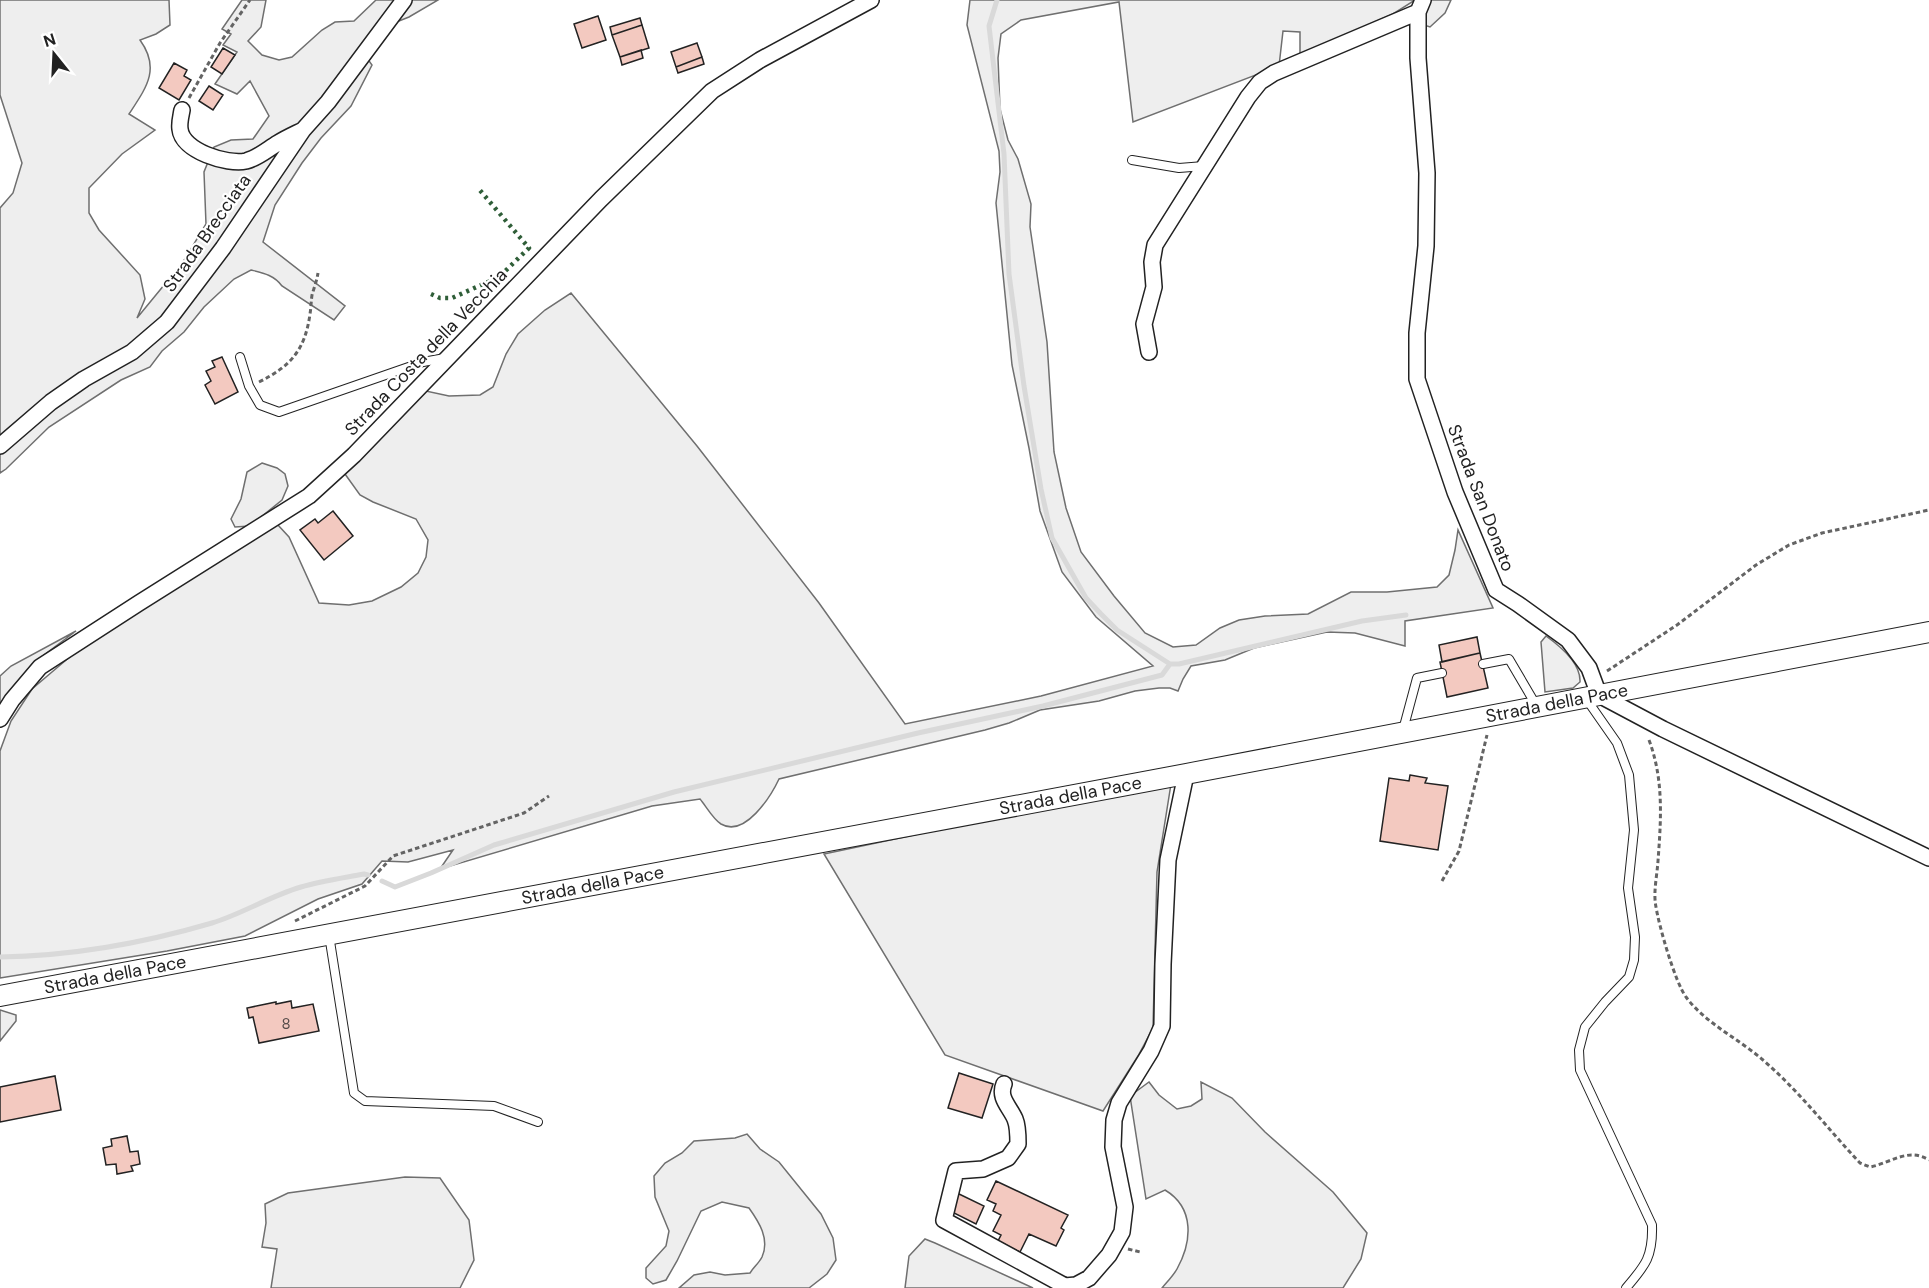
<svg xmlns="http://www.w3.org/2000/svg" width="1929" height="1288" font-family="'DM Sans',sans-serif">
<style>
.green{fill:#eee;stroke:#6f6f6f;stroke-width:1.5}
.lines{fill:none;stroke-linecap:round;stroke-linejoin:round}
.stream{stroke:#d9d9d9;stroke-width:5}
.building{fill:#f3c9c0;stroke:#222;stroke-width:1.5}
.service-casing{stroke:#222;stroke-width:10}
.minor-casing{stroke:#222;stroke-width:18}
.tertiary-casing{stroke:#222;stroke-width:22}
.path{stroke:#646464;stroke-width:3;stroke-dasharray:4.5 3;stroke-linecap:butt}
.service{stroke:#fff;stroke-width:8}
.minor{stroke:#fff;stroke-width:15}
.tertiary{stroke:#fff;stroke-width:20}
.hedge{stroke:#2f5e38;stroke-width:4.5;stroke-dasharray:3 4.5;stroke-linecap:butt}
.labels{text-anchor:middle;stroke-width:4.5;stroke-linejoin:round;paint-order:stroke}
.number-label{font-size:15px;fill:#564c4a}
.street-label{font-size:18px;fill:#222;stroke:#fff}
</style>
<rect width="100%" height="100%" fill="#fff"/>
<!-- green -->
<path class="green" d="M0,0h169l1,25 -14,9 -16,6c21,29 6,48 -11,74l26,16 -33,24 -33,34v25l10,17 41,45 5,24 -8,19 46,-56 23,-38 -2,-52 10,-25 17,-7 22,-1 16,-23 -19,-35 -13,13 -22,-10 22,-32 -14,-7 8,-11 -9,-5 20,-29h24l-5,27 -13,14 14,14 17,5 13,-3 30,-27 13,-8 19,-1 22,-21h62l-29,17 -33,13 -14,21 10,14 -21,41 -30,32 -19,25 -27,42 -12,37 82,64 -11,14 -52,-34c-8,-11 -19,-13 -31,-16l-17,9 -30,28 -20,25 -22,19 -12,16 -29,13 -72,47 -43,42 -6,4v-265l13,-15 9,-30 -22,-68z
M970,0h445l-22,14 -93,41v-23l-17,-1 -4,35 -146,56 -14,-120 -98,18 -20,14 -3,24 2,51 8,31 10,19 13,45 -1,23 17,115 7,110 12,56 15,44 33,44 31,37 28,14 23,-2 24,-17 19,-8 26,-4 43,-2 43,-22h36l50,-5 12,-12 6,-25 3,-20 35,78 -88,13v25l-50,-13 -28,-1 -73,16 -29,12 -34,6 -8,13 -5,12 -8,-3h-11l-24,3 -36,10 -59,9 -31,13 -24,7 -206,49c-8,17 -34,59 -58,45 -8,-5 -15,-18 -21,-25l-48,7 -212,63 13,-19 -45,12 -26,-1 -20,23 -44,15 -73,37 -78,15 -167,27v-227l11,-30 21,-32 40,-34 152,-100 53,-31 12,13 30,66 30,2 23,-4 29,-14 17,-14 8,-16 2,-17 -12,-21 -43,-17 -13,-7 -15,-21 81,-83 23,5 31,-1 13,-8 13,-33 12,-20 27,-24 26,-17 126,153 122,157 86,121 136,-28 112,-30 -57,-49 -34,-45 -22,-61 -11,-63 -17,-83 -16,-162 4,-31 -1,-21 -32,-126z
M1426,0h25l-6,13 -15,14 -6,-2z
M262,463l15,5 8,6 3,12 -6,14 -32,26 -15,1 -4,-8 10,-20 6,-27z
M76,631l-40,30 -36,46v-31l11,-10z
M1546,636c14,10 35,28 34,46l-7,6 -28,4 -4,-50z
M1171,784l-14,88 -4,156 -15,28 -35,55 -158,-56 -121,-201 255,-54z
M0,1010l16,5v6l-16,20z
M1149,1082l10,13 18,14 14,-3 11,-7 -1,-17 31,16 33,34 68,60 34,41 -6,26 -18,29h-181c5,-6 11,-12 15,-19 15,-27 18,-61 -12,-79l-19,9 -16,-103z
M747,1134l13,15 19,13 42,52 12,24 3,22 -9,14 -18,14h-130l15,-13 16,-3 15,3 25,-2c3,-5 9,-10 12,-16 8,-18 -3,-35 -13,-49l-27,-6 -21,9 -24,50 -11,19 -13,4 -7,-6v-10l20,-22 3,-15 -14,-34 -1,-21 11,-13 17,-10 12,-12 41,-3z
M405,1177l35,1 29,42 5,40 -14,28h-189l6,-39 -15,-2 4,-24 -1,-19 23,-11z
M925,1239l10,4 98,45h-128l4,-32z"/>
<g class="lines">
<!-- stream -->
<path class="stream" d="M997,0l-8,26 15,128 5,120 15,112 17,103 11,49 34,60 15,16 16,16 53,34h9l183,-43 44,-6
M382,881l13,6 36,-14 63,-28 180,-53 244,-59 125,-27 119,-31 8,-11
M0,957c71,-1 144,-14 212,-34 30,-9 58,-27 89,-36 20,-6 42,-9 63,-13l4,1"/>
</g>
<!-- building -->
<path class="building" d="M598,16l8,24 -24,8 -8,-24z
M640,18l2,7 -30,10 -2,-8z
M642,25l7,23 -29,9 -8,-22z
M697,43l5,14 -26,10 -5,-15z
M223,48l12,7 -13,19 -11,-7z
M641,50l2,8 -21,7 -2,-8z
M702,57l2,7 -26,9 -2,-6z
M174,63l13,7 -3,6 7,4 -12,20 -20,-12z
M209,86l14,9 -10,15 -14,-9z
M222,357l16,35 -23,12 -10,-19 6,-4 -5,-10 9,-4 -3,-6z
M333,511l20,25 -29,24 -24,-30 15,-11 3,4z
M1477,637l3,16 -38,9 -3,-17z
M1480,653l8,35 -41,9 -7,-35z
M1410,775l17,3 -2,5 23,3 -10,64 -58,-9 9,-63 20,3z
M291,1001l1,7 21,-4 6,27 -60,12 -6,-26 -4,1 -2,-10 29,-6v2z
M959,1073l34,11 -11,34 -34,-10z
M55,1076l6,34 -61,12v-35z
M127,1136l3,16 8,-1 2,13 -9,2 2,5 -16,3 -1,-10 -10,1 -3,-17 9,-2 -1,-7z
M996,1181l72,34 -7,13 3,2 -8,16 -27,-12 -9,18 -22,-11 3,-6 -8,-4 8,-16 -8,-4 3,-7 -9,-4z
M957,1193l27,13 -8,18 -28,-14z"/>
<g class="lines">
<!-- service casing -->
<g class="service-casing">
<path id="service" d="M1132,160l47,8 25,-2
M240,357l9,29 11,19 19,7 144,-50 22,-4
M1483,664l26,-5 27,46
M1587,700l30,43 12,32 5,55 -6,58 7,49 -1,23 -5,17 -24,25 -20,25 -6,23 1,20 72,155c1,31 -6,40 -26,63
M1403,730l14,-52 25,-5
M329,935l25,158 11,8 129,5 44,16"/>
</g>
<!-- minor casing -->
<g class="minor-casing">
<path id="minor" d="M1423,0l-5,12v46l9,115 -1,73 -9,87v46l38,113 41,98 22,14 50,36 21,28 10,27 64,34 266,129
M182,110c-1,6 -3,13 -2,19 2,22 47,36 66,32 12,-3 22,-12 32,-18 8,-5 17,-9 25,-13
M1149,352l-5,-28 10,-37 -2,-25 3,-17 93,-148 12,-15 14,-9 144,-61
M0,446l51,-44 33,-23 48,-27 35,-30 56,-74 80,-118 25,-28 76,-102
M0,719l12,-19 28,-33 99,-64 170,-107 45,-41 247,-256 111,-108 48,-31 111,-60
M1004,1084c-6,14 6,23 11,35 3,7 3,17 3,25l-10,14 -25,11 -27,2 -12,49 121,66 11,-1 13,-7 20,-23 13,-23 3,-25 -12,-60 1,-27 5,-17 32,-52 11,-25 1,-62 5,-104 18,-86"/>
</g>
<!-- tertiary casing -->
<g class="tertiary-casing">
<g id="tertiary">
<path id="s1" d="M0,996l1186,-222 743,-142"/>
</g>
</g>
<!-- path -->
<path class="path" d="M189,98l31,-55 30,-43
M259,382c32,-16 46,-32 51,-68 1,-6 1,-12 2,-19 2,-7 5,-15 6,-22
M1607,671l70,-46 79,-60 33,-20 33,-12 107,-23
M1649,740c15,40 12,80 9,121 -1,15 -5,32 -2,46 3,19 19,75 30,90 19,26 53,42 77,63 36,31 65,69 97,103l10,4c21,-4 38,-20 59,-7
M1442,881l17,-30 28,-116
M295,921l70,-35 28,-30 131,-43 25,-17
M1128,1249l12,3"/>
<!-- service -->
<use href="#service" class="service"/>
<!-- minor -->
<use href="#minor" class="minor"/>
<!-- tertiary -->
<use href="#tertiary" class="tertiary"/>
<!-- hedge -->
<path class="hedge" d="M431,294l9,4h12l47,-21 30,-29 -51,-60"/>
</g>
<g class="labels">
<!-- number labels -->
<g class="number-label">
<text x="286" y="1029">8</text>
</g>
<!-- street labels -->
<g class="street-label">
<text transform="translate(207 233) rotate(-55)" y="6">Strada Brecciata</text>
<text transform="translate(426 352) rotate(-46)" y="6">Strada Costa della Vecchia</text>
<text transform="translate(1481 498) rotate(69)" y="6">Strada San Donato</text>
<text dy="6" stroke="none"><textPath href="#s1" startOffset="1584">Strada della Pace</textPath></text>
<text dy="6" stroke="none"><textPath href="#s1" startOffset="1089">Strada della Pace</textPath></text>
<text dy="6" stroke="none"><textPath href="#s1" startOffset="603">Strada della Pace</textPath></text>
<text dy="6" stroke="none"><textPath href="#s1" startOffset="117">Strada della Pace</textPath></text>
</g>
</g>
<!-- north arrow -->
<g transform="translate(54 54) rotate(342)" stroke="#ffffff" stroke-width="4.5" paint-order="stroke">
<path d="M0-4.5L10 22L0 15L-10 22Z" fill="#222222"/>
<text y="-9" font-size="16" font-weight="bold" text-anchor="middle" fill="#222222">N</text>
</g>
</svg>
